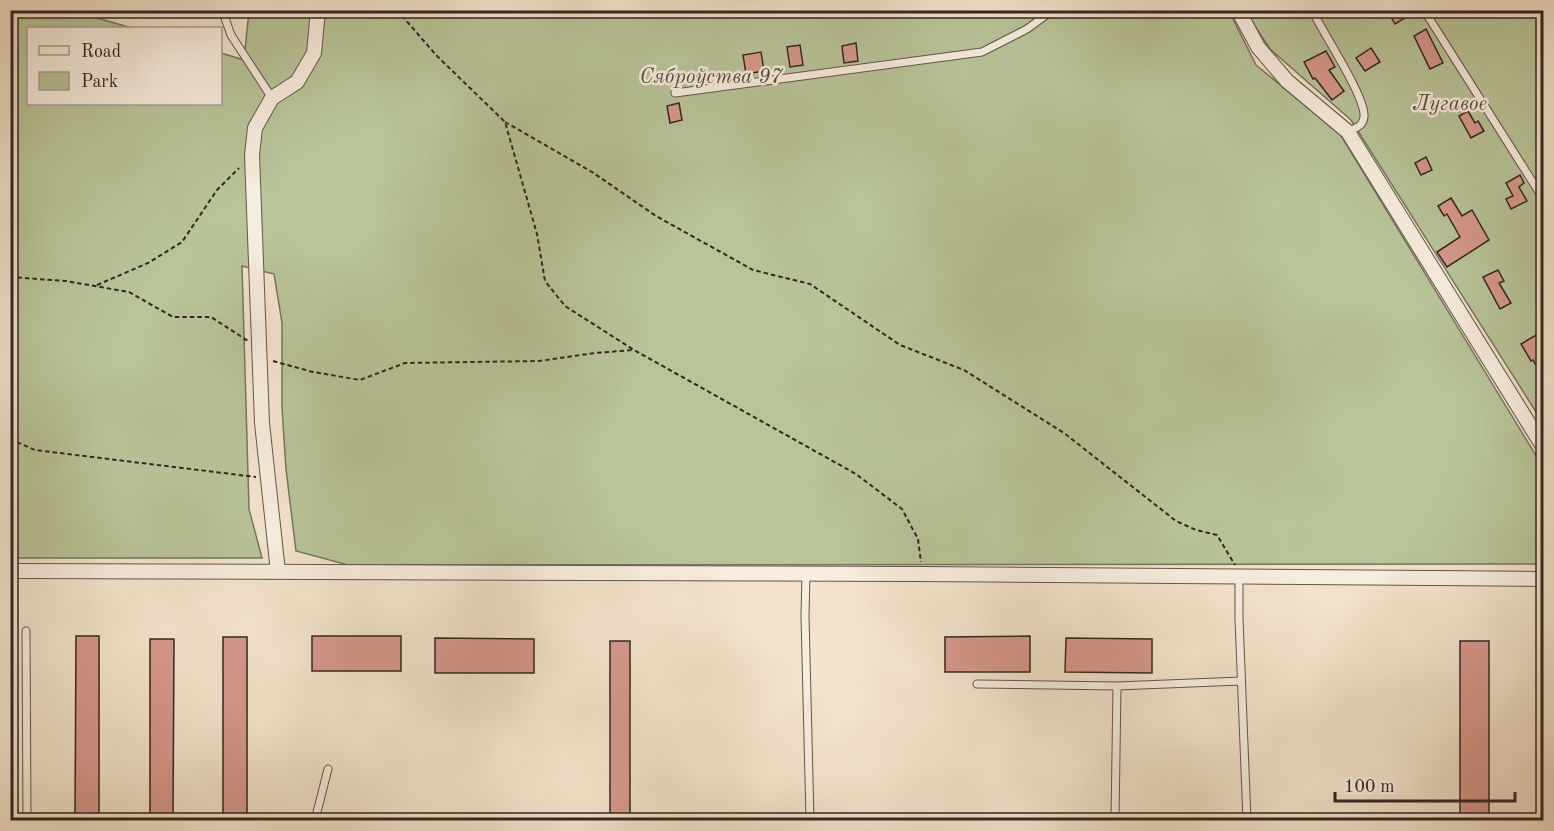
<svg xmlns="http://www.w3.org/2000/svg" width="1554" height="831" font-family="'Old Standard TT',serif">
<style>
.green{fill:#b9c499;stroke:#76755d;stroke-width:1.5}
.building{fill:#d6988c;stroke:#332621;stroke-width:1.5}
.lines{fill:none;stroke-linecap:round;stroke-linejoin:round}
.service-casing{stroke:#63554c;stroke-width:9}
.minor-casing{stroke:#63554c;stroke-width:16}
.path{stroke:#332621;stroke-width:2;stroke-dasharray:4.5 3;stroke-linecap:butt}
.service{stroke:#f7edde;stroke-width:7}
.minor{stroke:#f7edde;stroke-width:14}
.labels{text-anchor:middle;stroke-width:5;stroke-linejoin:round;paint-order:stroke}
.park-label{font-size:21px;font-style:italic;fill:#544e3f;stroke:#f7edde}
</style>
<rect width="100%" height="100%" fill="#f3e3cc"/>
<filter id="stains"><feTurbulence type="fractalNoise" baseFrequency=".00333" numOctaves="4"/><feColorMatrix values="0 0 0 0 .2 0 0 0 0 .09 0 0 0 0 .02 0 0 0 .5 -.17"/></filter>
<radialGradient id="worn" r=".72"><stop offset=".6" stop-color="#630" stop-opacity="0"/><stop offset="1" stop-color="#630" stop-opacity=".3"/></radialGradient>
<!-- green -->
<path class="green" d="M11,11h61l60,17h-104v76h192l1,-51 23,7 5,-49h980l27,54 84,69 203,333v97l-1195,1 -52,-14 -10,-82 -4,-61v-85l-8,-49 -32,-8 7,243 13,49h-251z
M1245,11h298v412l-192,-303 -81,-71z"/>
<!-- building -->
<path class="building" d="M1387,10h31l-23,14z
M1426,29l17,34 -13,6 -16,-33z
M856,43l2,18 -14,2 -2,-17z
M800,45l3,20 -13,2 -3,-20z
M1371,48l9,14 -15,9 -9,-13z
M1326,51l9,16 -6,3 15,21 -12,9 -17,-22 -2,1 -9,-17z
M761,52l3,19 -18,3 -3,-19z
M679,103l3,17 -12,3 -3,-17z
M1468,111l7,12 3,-2 6,10 -13,7 -12,-22z
M1426,157l6,13 -11,5 -6,-12z
M1520,175l4,8 -5,4 8,14 -16,8 -5,-10 7,-3 -7,-13z
M1451,198l11,18 10,-6 17,30 -42,27 -10,-15 23,-15 -13,-23 -3,2 -6,-10z
M1498,270l6,11 -5,2 12,20 -11,6 -17,-32z
M1538,334l6,11v35l-11,-20 -2,1 -10,-17z
M76,636h23v184h-24z
M312,636h89v35h-89z
M1030,636v36h-85v-35z
M223,637h24v183h-24z
M435,638l99,1v34h-99z
M1066,638l86,1v34l-87,-1z
M150,639h24l-1,181h-23z
M610,641h20v179h-20z
M1460,641h29v179h-29z"/>
<g class="lines">
<!-- service casing -->
<g class="service-casing">
<path id="service" d="M222,10l9,25 41,63
M1312,10c11,23 54,87 52,107 -1,9 -8,11 -16,15
M1424,10l120,190
M675,93l307,-41 45,-23 26,-19
M806,573l-1,43 5,204
M1239,576v43l8,201
M26,631l1,189
M977,684l140,2
M315,820l13,-51
M1115,820l2,-134 124,-5"/>
</g>
<!-- minor casing -->
<g class="minor-casing">
<path id="minor" d="M1238,10l20,37 29,34 61,51 196,316
M10,571l912,3 622,5
M278,572l-16,-149 -10,-268 3,-27 17,-30 25,-16 17,-29 4,-43"/>
</g>
<!-- path -->
<path class="path" d="M397,10l39,45 69,67 32,112 8,47 20,25 69,44 222,124 46,35 16,30 3,23
M505,122l87,50 64,44 97,54 57,14 90,61 64,25 100,63 112,88 20,9 21,5 18,30
M10,277l56,4 63,11 44,25h38l37,24
M97,285l51,-22 34,-21 35,-52 22,-22
M273,361l40,11 47,8 45,-17 134,-2 56,-8 38,-3
M10,439l25,11 221,27"/>
<!-- service -->
<use href="#service" class="service"/>
<!-- minor -->
<use href="#minor" class="minor"/>
</g>
<g class="labels">
<!-- park labels -->
<g class="park-label">
<text x="711" y="83">Сяброўства 97</text>
<text x="1450" y="110">Лугавое</text>
</g>
</g>
<!-- margin -->
<rect width="1554" height="831" fill="none" stroke="#f3e3cc" stroke-width="36"/>
<rect x="12" y="12" width="1530" height="807" fill="none" stroke="#332621" stroke-width="3"/>
<rect x="18" y="18" width="1518" height="795" fill="none" stroke="#332621" stroke-width="1.5"/>
<!-- legend -->
<rect x="27" y="27" width="195" height="78" fill="#f7edde" stroke="#a99d92" stroke-width="1.5"/>
<rect x="39" y="46" width="30" height="9" fill="#f7edde" stroke="#a99d92" stroke-width="1.5"/>
<text x="81" y="57" font-size="18" fill="#332621">Road</text>
<rect x="39" y="72" width="30" height="18" fill="#b9c499" stroke="#a99d92" stroke-width="1.5"/>
<text x="81" y="87" font-size="18" fill="#332621">Park</text>
<!-- scale -->
<path d="M1335 792v9h180v-9" fill="none" stroke="#332621" stroke-width="3"/>
<text x="1344" y="792" font-size="18" fill="#332621" stroke="#f7edde" stroke-width="4.5" paint-order="stroke">100 m</text>
<rect width="100%" height="100%" filter="url(#stains)"/>
<rect width="100%" height="100%" fill="url(#worn)"/>
</svg>
